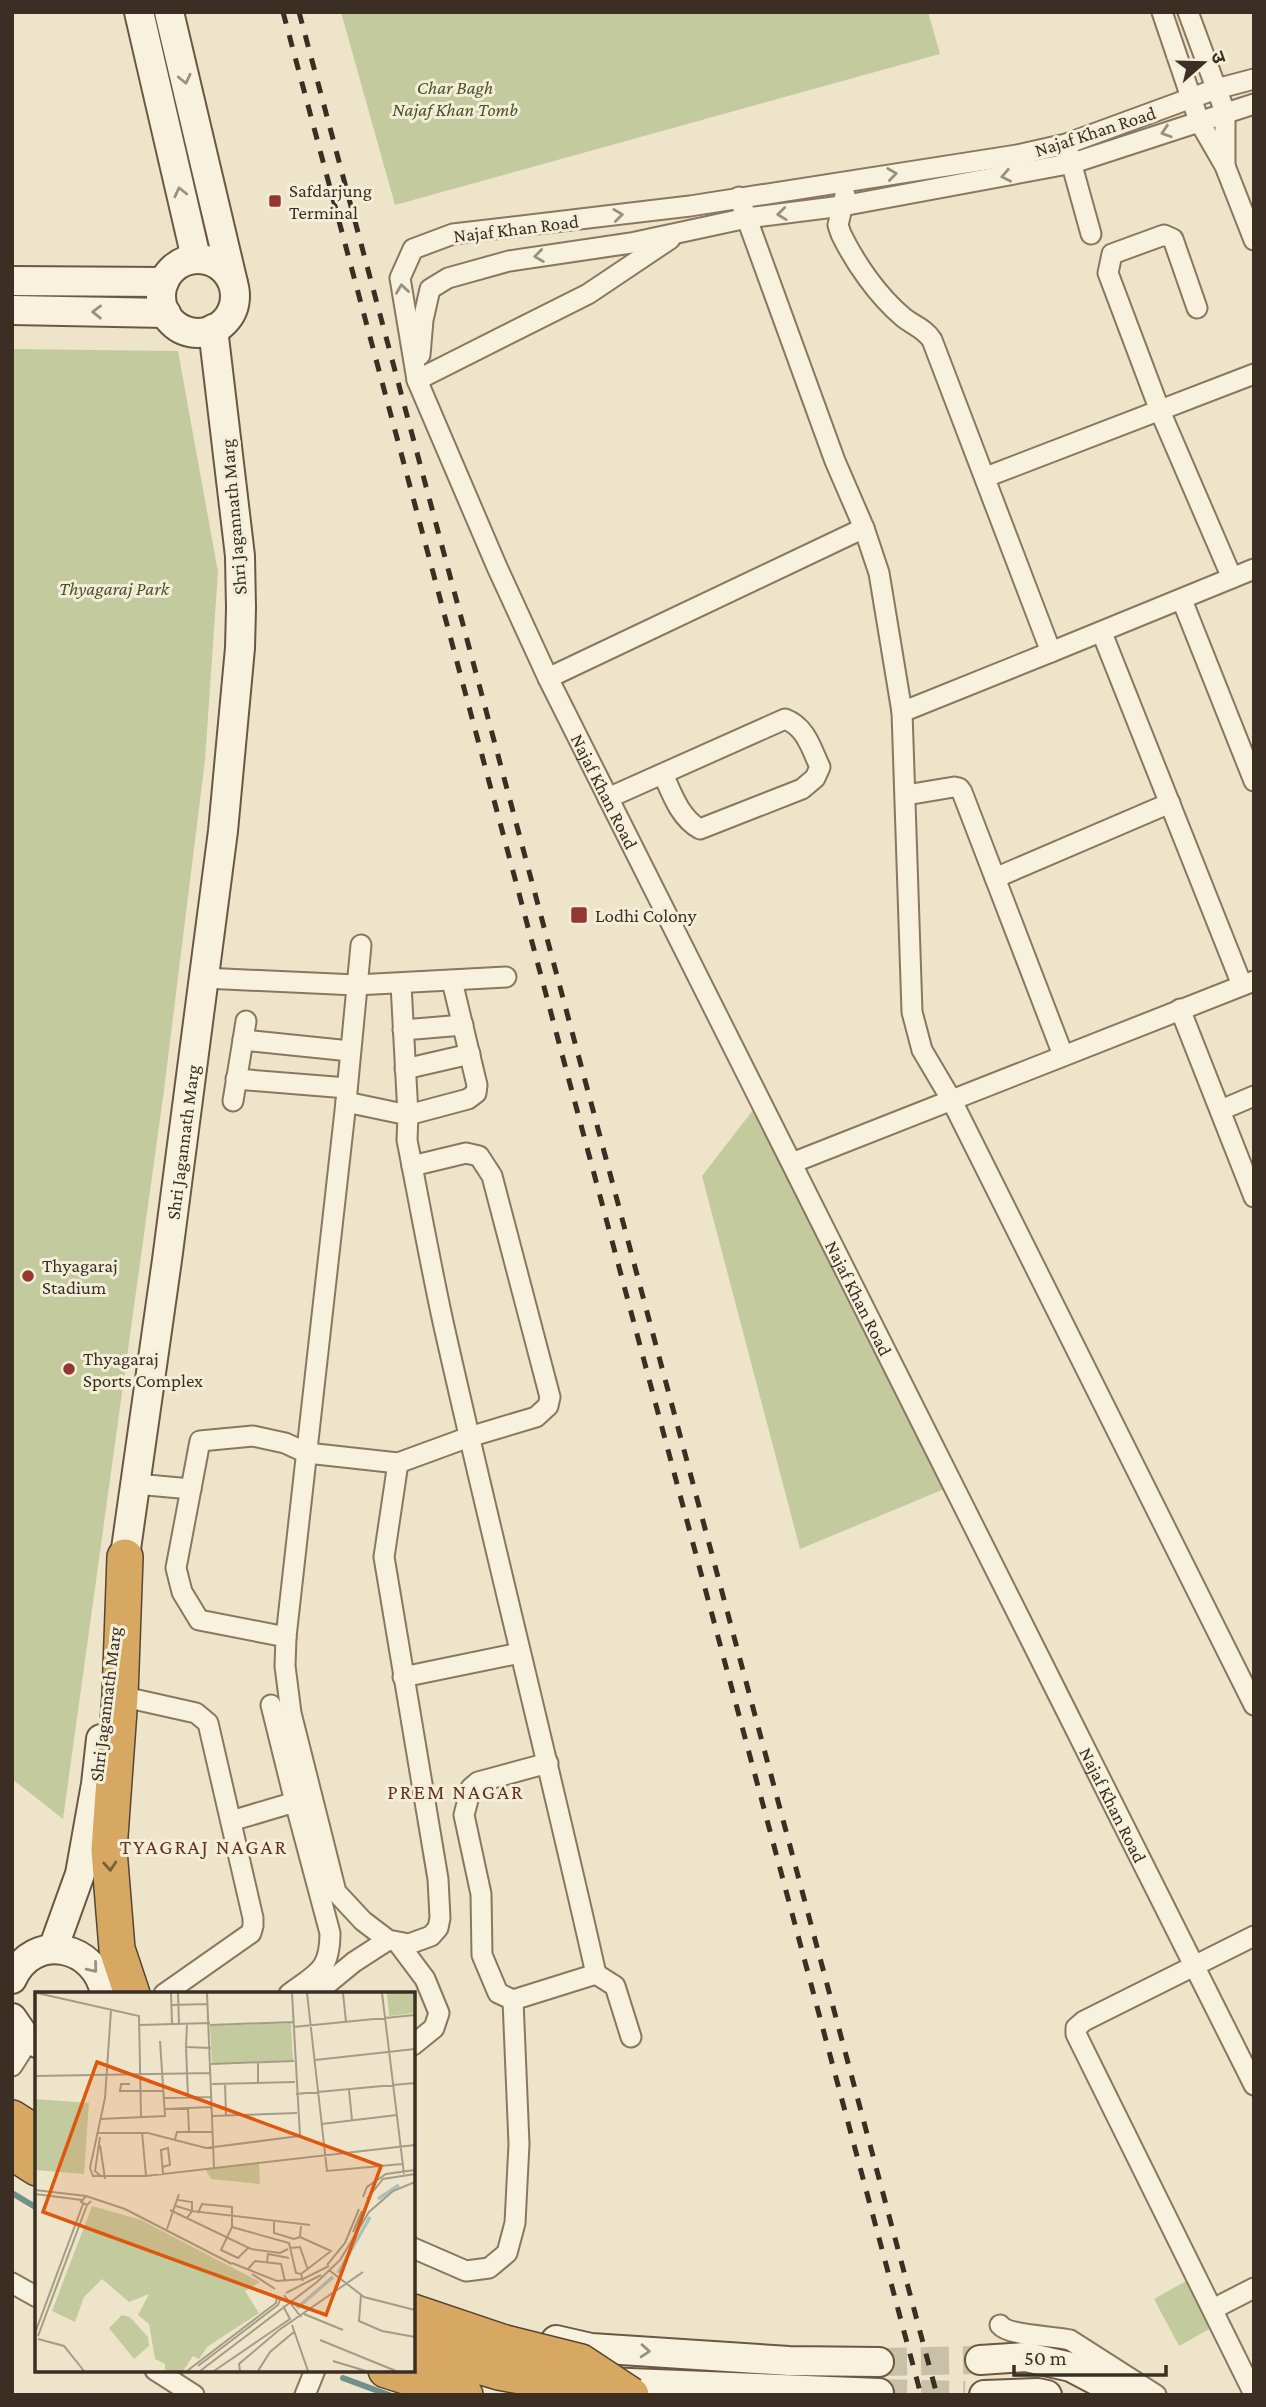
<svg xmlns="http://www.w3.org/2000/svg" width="1266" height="2407" font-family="'Crimson Pro','Noto Sans Devanagari',serif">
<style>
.green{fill:#c3cb9e}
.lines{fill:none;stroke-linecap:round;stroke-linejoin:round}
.stream{stroke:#71908a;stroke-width:6}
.secondary-tunnel{stroke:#c9c0a8;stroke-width:28;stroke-dasharray:28 14;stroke-linecap:butt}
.street-casing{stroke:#89775f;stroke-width:23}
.secondary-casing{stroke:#6b5842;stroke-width:32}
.highway-casing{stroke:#574533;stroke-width:38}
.street{stroke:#f8f1dd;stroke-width:19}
.secondary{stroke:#f8f1dd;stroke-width:28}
.highway{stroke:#d6a861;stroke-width:35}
.rail{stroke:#3a2f22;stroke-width:5;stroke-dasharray:12 12;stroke-linecap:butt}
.highway-bridge-casing{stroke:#574533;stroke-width:38;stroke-linecap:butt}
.highway-bridge{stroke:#d6a861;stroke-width:35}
.oneway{stroke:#999080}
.oneway2{stroke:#785f3b}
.poi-dot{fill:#943632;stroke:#f4eed9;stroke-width:2.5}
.labels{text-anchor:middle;stroke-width:6;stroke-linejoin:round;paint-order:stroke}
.park-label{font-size:19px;font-style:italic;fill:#485529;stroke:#f4eed9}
.street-label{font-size:19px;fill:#3a2f22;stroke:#f4eed9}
.poi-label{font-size:19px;fill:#3a2f22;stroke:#f4eed9;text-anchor:start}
.neighbourhood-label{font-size:21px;letter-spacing:2px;fill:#643423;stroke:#f4eed9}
.inset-river{fill:none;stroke:#aac1bc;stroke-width:3.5}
.inset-road{fill:none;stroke:#a59c87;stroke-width:2}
.view{fill:#df570d;fill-opacity:0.15;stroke:#df570d;stroke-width:3.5}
.inset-edge{fill:none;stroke:#3a2f22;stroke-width:3.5}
</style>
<rect width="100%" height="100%" fill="#ede4ca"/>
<!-- green -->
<path class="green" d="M341,12h587l12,42 -545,151z
M12,349l166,2 40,221 -13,188 -41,330 -101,729 -51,-40z
M760,1101l194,384 -154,64 -98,-373z
M1188,2280l25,47 -34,19 -25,-47z"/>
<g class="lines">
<!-- stream -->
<path class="stream" d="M12,2193l25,15
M343,2378l46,17"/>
<!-- secondary-tunnel -->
<path class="secondary-tunnel" d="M879,2362l101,-2
M879,2393l86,2"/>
<!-- street casing -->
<g class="street-casing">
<g id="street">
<path d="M1162,12l37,109 26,45 29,74"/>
<path d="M1188,12l37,100v53"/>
<path id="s1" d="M1254,79l-38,10 -150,55 -49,11 -327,51 -237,28 -40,15 -13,29 17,102 80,187 51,111 706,1407"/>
<path d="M1068,151l23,83"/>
<path d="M845,195l-7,30 3,9c14,29 37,62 62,83 11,9 21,11 29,23l119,312 203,-83"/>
<path d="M739,197l96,264 29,67 15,45 23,139 10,300 10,38 29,49 303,606"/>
<path d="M1197,308l-24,-69 -9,-4 -52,19 -4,19 52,138 72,167"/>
<path d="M420,355l3,-35 7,-31 18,-11 61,-17 122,-18 116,-25 95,-12 231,-43 181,-59"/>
<path d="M417,380l171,-86 82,-55"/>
<path d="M986,477l268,-103"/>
<path d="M1182,600l72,181"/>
<path d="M1102,633l140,352"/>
<path d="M548,678l316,-150"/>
<path d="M902,712l149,-60"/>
<path d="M906,795l48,-8 5,1 3,4 101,263"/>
<path d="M608,798l177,-79c21,8 26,29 35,48l-5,11 -13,11 -102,40c-20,-11 -28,-35 -37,-55"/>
<path d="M995,878l175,-75"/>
<path d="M361,945l-15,157 -60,535 -1,29 6,47 45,179 27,29 25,19 21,4 22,-8 7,-8 2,-10 -2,-39 -54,-322 14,-94"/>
<path d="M204,978l152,7 150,-8"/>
<path d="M401,984l7,131 60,-16 8,-6 1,-8 -25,-104"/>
<path d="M1180,1009l74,188"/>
<path d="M403,1030l60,-5"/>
<path d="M243,1040l3,-19"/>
<path d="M405,1069l65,-15"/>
<path d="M236,1079l111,9"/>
<path d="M233,1101l10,-61 107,11"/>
<path d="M346,1102l62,13 -1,25c12,61 23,122 36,182 49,218 104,434 153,652l19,12 16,51"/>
<path d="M1221,1110l33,-14"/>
<path d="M792,1163l462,-182"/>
<path d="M136,1484l55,5"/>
<path d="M286,1637l-87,-17 -17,-28 -6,-24 24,-127 53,-5 32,7 22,10 91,10 71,-26 67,-20 12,-11 2,-9 -58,-221 -13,-20 -13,-3 -54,13"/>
<path d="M403,1677l117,-24"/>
<path d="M120,1696l76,17 12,10 45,195v8l-2,7 -87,61"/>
<path d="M271,1705l24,97"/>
<path d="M548,1763l-70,19 -7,6 -7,27 17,79 1,61 16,38 15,7 83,-26"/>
<path d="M231,1821l64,-19 35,131c0,38 -13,40 -41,61"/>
<path d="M1254,1936l-170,85 -8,7v6l178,360"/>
<path d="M398,1943l27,36 14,34 -5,15 -21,17"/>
<path d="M315,1994l39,-32 34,-22"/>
<path d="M12,2066l18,-28"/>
<path d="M413,2248l53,23 23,-3 18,-15 8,-30 4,-79 -6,-144"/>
<path d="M12,2283l25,14"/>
<path d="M1213,2309l41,-21"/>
<path d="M1000,2325c9,11 54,11 70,15l86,55"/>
<path d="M155,2370l39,25"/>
<path d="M305,2395l10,-25"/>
</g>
</g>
<!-- secondary casing -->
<g class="secondary-casing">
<g id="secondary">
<path d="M139,12l57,246"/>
<path d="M169,12l64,271"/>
<circle cx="198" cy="296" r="37"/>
<path d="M12,281l152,1"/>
<path d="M12,310l154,3"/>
<path id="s2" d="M122,1577l45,-317 56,-429 17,-183 1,-40 -1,-52 -27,-227"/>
<path d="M53,1949l27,-75 16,-90 5,-45"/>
<path d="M12,1979c21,-48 85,-34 93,15"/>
<path d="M12,2018l11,16 14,9"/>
<path d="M556,2340l35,8 198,13 90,1"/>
<path d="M980,2360l46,-3 45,10 53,28"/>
<path d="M605,2382l274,11"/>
<path d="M984,2395l54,-2 9,2"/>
</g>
</g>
<!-- highway casing -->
<g class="highway-casing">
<path id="highway" d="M125,1557l-5,139 -11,154 8,99 15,45
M12,2118l25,16
M12,2152l25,16
M413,2312l92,31
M413,2347l86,25
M386,2370l79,25"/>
</g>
<!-- street -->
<use href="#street" class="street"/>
<!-- secondary -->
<use href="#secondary" class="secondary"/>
<!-- highway -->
<use href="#highway" class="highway"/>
<!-- rail -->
<path class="rail" d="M283,12l638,2383
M299,12l638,2383"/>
<!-- highway-bridge casing -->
<g class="highway-bridge-casing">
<path id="highway-bridge" d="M505,2343l76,19 50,33
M499,2372l120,23"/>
</g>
<!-- highway-bridge -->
<use href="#highway-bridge" class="highway-bridge"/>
</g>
<!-- one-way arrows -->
<defs><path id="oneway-chevron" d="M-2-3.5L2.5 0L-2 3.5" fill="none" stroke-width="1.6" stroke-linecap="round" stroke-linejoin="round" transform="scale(1.75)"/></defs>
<g class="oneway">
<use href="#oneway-chevron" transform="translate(185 79) rotate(77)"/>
<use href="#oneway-chevron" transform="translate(1166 132) rotate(162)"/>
<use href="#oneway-chevron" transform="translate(892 174) rotate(-8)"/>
<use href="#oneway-chevron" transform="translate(1006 176) rotate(169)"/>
<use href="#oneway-chevron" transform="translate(180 192) rotate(-103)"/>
<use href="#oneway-chevron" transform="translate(782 214) rotate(173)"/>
<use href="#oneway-chevron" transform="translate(618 215) rotate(-7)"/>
<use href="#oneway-chevron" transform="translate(539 256) rotate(172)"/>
<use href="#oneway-chevron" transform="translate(402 289) rotate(-98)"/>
<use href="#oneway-chevron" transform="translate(97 312) rotate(-179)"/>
<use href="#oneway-chevron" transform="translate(93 1968) rotate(51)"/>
<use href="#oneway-chevron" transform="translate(645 2351) rotate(4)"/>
</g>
<use class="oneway2" href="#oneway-chevron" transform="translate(110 1866) rotate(86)"/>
<!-- markers -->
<g class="poi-dot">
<rect x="268" y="194" width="14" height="14" rx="3.5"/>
<rect x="570" y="906" width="18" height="18" rx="3.5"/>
<circle cx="28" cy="1276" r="7"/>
<circle cx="69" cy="1369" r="7"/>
</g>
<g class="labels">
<!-- park labels -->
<g class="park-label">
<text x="455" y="94">Char Bagh<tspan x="455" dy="22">Najaf Khan Tomb</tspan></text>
<text x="114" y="595">Thyagaraj Park</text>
</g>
<!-- street labels -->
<g class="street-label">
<text transform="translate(1095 131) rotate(-18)" y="7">Najaf Khan Road</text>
<text transform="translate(516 228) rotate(-7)" y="7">Najaf Khan Road</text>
<text transform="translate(233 517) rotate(-95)" y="7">Shri Jagannath Marg</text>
<text dy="7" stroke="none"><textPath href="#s1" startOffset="1449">Najaf Khan Road</textPath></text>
<text dy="7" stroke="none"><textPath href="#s2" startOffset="439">Shri Jagannath Marg</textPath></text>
<text dy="7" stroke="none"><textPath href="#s1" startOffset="2016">Najaf Khan Road</textPath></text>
<text transform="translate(105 1704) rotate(-83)" y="7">Shri Jagannath Marg</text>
<text dy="7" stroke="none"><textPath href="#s1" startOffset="2583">Najaf Khan Road</textPath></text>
</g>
<!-- poi labels -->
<g class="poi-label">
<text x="289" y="197">Safdarjung<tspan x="289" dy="22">Terminal</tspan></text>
<text x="595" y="922">Lodhi Colony</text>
<text x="42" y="1272">Thyagaraj<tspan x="42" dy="22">Stadium</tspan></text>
<text x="83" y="1365">Thyagaraj<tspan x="83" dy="22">Sports Complex</tspan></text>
</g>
<!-- neighbourhood labels -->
<g class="neighbourhood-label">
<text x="456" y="1799">PREM NAGAR</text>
<text x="204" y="1854">TYAGRAJ NAGAR</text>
</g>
</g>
<!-- overview -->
<g transform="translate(35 1992)">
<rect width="380" height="380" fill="#ede4ca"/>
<path d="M352,1h28v20l-26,3zM0,107l54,4 -5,71 -49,-4zM224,171l1,21 -49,-5 -6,-10zM57,214l49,14 119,62 -15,9 14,22 -52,34 -8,12 -6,-3 -10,15h-18v-7l-10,-5 -6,-35 -11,-9 11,-21 -20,8 -27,-23 -18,18 -9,25 -23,-11zM87,323l8,2 18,20 1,9 -15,13 -25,-31z" fill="#c3cb9e"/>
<path d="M256,31l2,37 -81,4 -2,-38z" fill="#c3cb9e"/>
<path class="inset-river" d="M343,207l21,-14M303,281l32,-56M262,316l36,-31"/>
<path class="inset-road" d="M2,1l102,23 2,100M136,1l1,31M143,1l1,31M172,1l7,175M272,1l20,178 75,-7M308,1l3,29M347,1l22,181M137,13l36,-1M76,18l-6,88 -15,70 3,8h53l269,-31M152,32l-1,23 25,1M104,33l71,-2M175,33l83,-3M258,35l122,-12M151,55l2,50M280,68l100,-11M176,72l83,-3M0,84l176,-3M95,92h-9l-1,7h44M177,92l83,-2M190,92l1,31M223,92v-22M314,98l3,30M261,102l119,-11M129,106l48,-1M153,116l1,24M130,117l47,-2M177,124l85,-3M65,127l65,-3 -5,-75M287,132l75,-9M107,140l4,44M63,141h50l58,15 94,-12 -8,-143M65,145l-5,34 7,6M140,147l2,-7h36M65,153l5,34M127,175l8,-2 -2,-17 -7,2 2,24M0,198l51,6M0,202l47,6M328,205l4,-10 19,-13 29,-4M332,207l16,-20 32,-5M56,209l-4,4 -6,-3 5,-6 39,13 107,55M141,214l16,5v-9l-14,-2M135,218l81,39 29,4 8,-4M163,221l4,-9 30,3v20l-11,23 17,8 10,-10M152,226l5,-7 118,14M239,230v11l20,6 6,-2 1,-11M197,235l57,16 7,30 5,1 2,7M132,237l12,-35M318,240l9,-21M265,245l31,14 -30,23M255,256l10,-1 8,23M232,270l1,-8 21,4M197,271l45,18 26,-2 26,-13M292,273l18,-22 14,-34M213,277l7,-8 26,3 4,17M294,278l35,27 51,13M217,282l23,15M251,301l35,-18M249,303l17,22M326,303l-2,26 23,10 33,6M269,322l39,16M257,333l16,46M0,341l48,-129M3,344l49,-131M3,347l26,7 20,25M285,348l76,31M298,369l33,10M163,374l80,-61 3,-8M152,379l89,-68 1,-7M165,379l117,-89 23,-22 29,-48 24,-21 22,-9M179,379l76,-52 -7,-13M205,379l-1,-7 40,-34 84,-58M223,379l12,-19 25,-21"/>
<path class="view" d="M62,70l284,104 -55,149 -283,-103z"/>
<rect width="380" height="380" class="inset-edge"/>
</g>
<!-- border -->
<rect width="1266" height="2407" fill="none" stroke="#3a2f22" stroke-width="28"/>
<!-- north arrow -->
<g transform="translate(1203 63) rotate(70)" stroke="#f4eed9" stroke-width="5" paint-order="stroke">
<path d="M0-5L12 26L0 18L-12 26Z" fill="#3a2f22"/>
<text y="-10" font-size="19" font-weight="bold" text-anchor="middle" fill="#3a2f22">उ</text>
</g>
<!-- scale -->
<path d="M1014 2365v10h152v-10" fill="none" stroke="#3a2f22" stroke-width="3.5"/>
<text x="1024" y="2365" font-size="21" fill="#3a2f22" stroke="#f4eed9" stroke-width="5" paint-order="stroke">50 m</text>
</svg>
